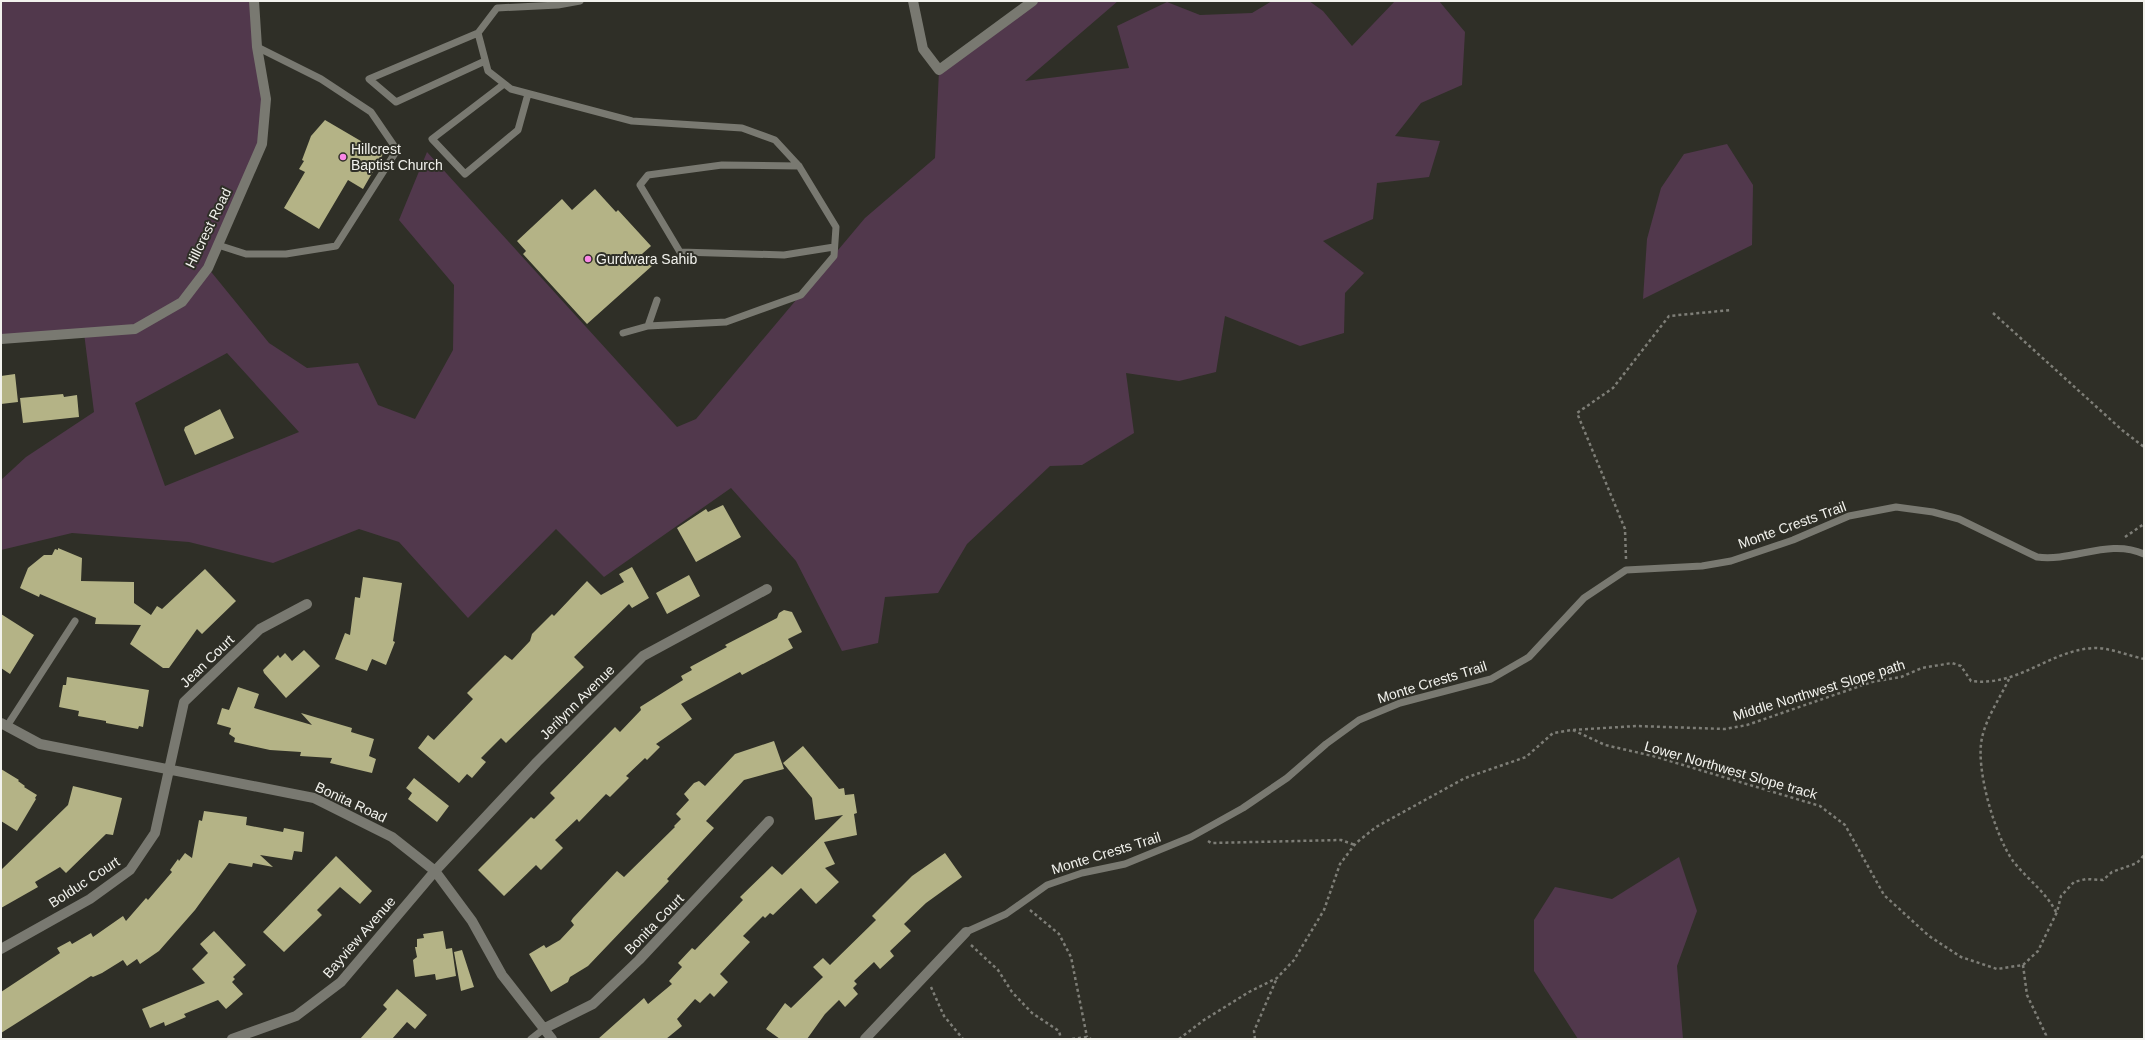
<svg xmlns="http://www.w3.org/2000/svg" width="2145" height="1040" font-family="Arial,sans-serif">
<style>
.green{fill:#51384c;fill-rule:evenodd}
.building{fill:#b4b386}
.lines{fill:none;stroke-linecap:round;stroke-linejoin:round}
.path{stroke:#7e7e77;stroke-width:2.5;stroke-dasharray:3 3;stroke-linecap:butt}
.service{stroke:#797971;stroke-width:7}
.minor{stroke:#797971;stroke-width:10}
.poi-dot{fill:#fa87e7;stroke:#2f2f27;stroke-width:1.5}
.labels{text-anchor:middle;stroke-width:4;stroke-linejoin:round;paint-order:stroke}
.poi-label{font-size:14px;fill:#f2f2ed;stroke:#2f2f27;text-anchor:start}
.street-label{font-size:14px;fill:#f2f2ed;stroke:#2f2f27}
</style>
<rect width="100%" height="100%" fill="#2f2f27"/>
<!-- green -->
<path class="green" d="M1,1h253l12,98 -4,45 -54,124 61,75 38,25 51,-5 20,42 37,14 38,-69 1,-65 -55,-65 28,-68 250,275 19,-8 169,-201 70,-60 4,-88 94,-69h85l-93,80 104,-13 -12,-42 50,-24 33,13 52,-2 20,-12h37l14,10 29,35 43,-45h44l26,31 -3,53 -41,18 -26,33 45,5 -11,36 -52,6 -4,36 -50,22 41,32 -19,20 -1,40 -44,13 -75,-30 -9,56 -37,9 -53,-8 8,60 -52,32 -32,1 -83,78 -29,49 -53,4 -7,46 -36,8 -46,-90 -65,-73 -127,89 -48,-48 -88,89 -69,-76 -40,-13 -86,34 -84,-21 -117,-9 -71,17v-70l25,-23 68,-45 -10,-79 -83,6zM227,353l72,79 -134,54 -30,-83z
M1727,144l26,41 -1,60 -109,54 4,-60 14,-51 23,-34z
M1679,857l18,54 -20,55 6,73h-105l-44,-68v-51l21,-33 57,12z"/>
<!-- building -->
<path class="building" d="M325,120l58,34 -20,35 -15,-9 -29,49 -35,-21 21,-36 -6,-3 5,-8 -2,-1 9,-24z
M595,189l21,23 2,-2 33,36 -9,8 11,11 -66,59 -64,-70 3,-3 -9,-10 45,-42 10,11z
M15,374l3,28 -17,2v-28z
M63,394l1,3 13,-2 2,22 -56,6 -3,-25z
M220,409l14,29 -39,17 -11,-25 1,-3z
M723,505l18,32 -45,25 -19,-34 29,-19 2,3z
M58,548l24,10 -1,23 53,1v21l17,12 6,-9 5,3 43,-40 31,32 -34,33 -5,-5 -28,39h-6l-33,-24 11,-19 -46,-1 1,-6 -56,-24 -1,3 -19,-9 8,-20 16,-13h8l3,-6 3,1z
M632,567l17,31 -17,10 -3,-4 -55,53 10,10 -78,76 -5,-5 -20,20 5,4 -14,16 -5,-4 -8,9 -41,-35 10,-13 6,5 39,-41 -6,-6 38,-38 7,5 18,-19 2,-7 20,-20 2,2 33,-35 14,14 23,-13 -5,-8z
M689,575l11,21 -33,18 -11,-21z
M363,577l39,6 -9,58 2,1 -9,23 -14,-6 -5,12 -32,-12 10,-26 5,2 5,-38 5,1z
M784,610l8,2 10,20 -14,7 5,9 -51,27 -2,-3 -59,32 11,15 -36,25 4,3 -13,13 -2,-2 -19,18 3,2 -19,19 -4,-3 -27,28 -2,-3 -22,21 8,8 -22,22 -5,-5 -32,31 -26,-26 53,-53 3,2 21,-21 -5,-5 65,-66 5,5 21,-22 -1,-3 43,-27 -2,-4 11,-6 -2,-3 37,-20 -2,-2 52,-27 2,-5z
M1,614l33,21 -24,39 -9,-6z
M304,650l16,16 -34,32 -22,-25 -1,-3 15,-15 2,3 5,-5 7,8z
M67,677l82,13 -6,37 -4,-1 -1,3 -32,-6v-2l-28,-5 1,-5 -20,-4 4,-22h3z
M238,687l21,7 -5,14 58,17 -11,-12 51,15 -1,4 23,7 -5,17 7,3 -4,14 -42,-10 2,-5 -32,-2 1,-4 -31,-2 -36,-8 1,-4 -6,-4 2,-6 -14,-4 5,-16 7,2z
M774,741l10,28 -40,11 -38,41 8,7 -47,51 2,2 -81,85 -18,11 -2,5 -17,10 -22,-38 15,-9 2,3 14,-8 14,-15 -3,-4 2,-3 44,-47 7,6 51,-50 -1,-1 7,-7 -5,-5 13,-14 -5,-6 10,-11 5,-2 6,5 30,-32z
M803,746l36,43 5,-1 1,7 9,-1 3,19 -3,1 3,21 -33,7 11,22 -10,4 14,14 -23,22 -15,-16 -28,27 -3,-2 -5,5 -2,-2 -20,20 7,6 -30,32 8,8 -14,15 -4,-4 -10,10 -5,-4 -18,20 5,7 -16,13h-68l46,-41 4,6 24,-20 -3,-3 13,-14 -4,-4 14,-15 3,2 48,-50 -3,-3 32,-31 10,9 61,-60 -28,5 -3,-22 -29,-35z
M1,769l18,11 -1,1 7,5 -1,1 13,8 -2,3 1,1 -19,32 -16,-10z
M414,778l35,28 -12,16 -29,-23 4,-6 -6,-5z
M73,786l49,12 -9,37 -7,-1 -40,39 -6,-6 -25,15 3,5 -37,21v-38l67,-65z
M204,811l43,6 -1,8 37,7 1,-4 20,4 -2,20 -8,-1 -2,9 -32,-5 13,12 -20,-4 -1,4 -23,-4 -34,47 -36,41 -19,13 -3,-5 -10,7 -4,-6 -21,13 -9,4 -2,-1 -90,57v-41l59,-39 -3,-5 13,-7 2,3 19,-11 2,4 30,-21 3,5 20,-23 2,2 24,-28 -2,-2 8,-11 1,2 6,-8 7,5 7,-38 3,1z
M945,853l17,24 -36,26 -22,21 7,7 -21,20 4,5 -14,13 -6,-7 -20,19 3,3 -4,4 5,6 -13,13 -6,-7 -14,14 -18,25h-27l-14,-10 19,-26 6,5 32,-31 -10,-10 10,-9 7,7 46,-45 -4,-4 40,-40z
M336,856l36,35 -12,13 -20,-17 -23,23 5,5 -38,37 -21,-20z
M214,931l32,34 -13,12 2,2 -3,3 11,12 -17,15 -8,-9 -34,14 2,3 -21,9 -1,-4 -14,6 -8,-19 63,-26 -13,-14 16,-16 -8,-9z
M443,931l3,18 6,-1 4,28 -20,4 -1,-6 -20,3 -2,-17 4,-3 -2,-10h2v-8l7,-1 -1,-4z
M462,950l12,37 -13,4 -7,-39z
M397,989l30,26 -12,14 -8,-7 -15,17h-32l27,-30 -4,-4z"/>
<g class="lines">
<!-- path -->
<path class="path" d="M1993,313l129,117 22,17
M2125,537l19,-13
M1626,559l-1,-30 -48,-116 36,-25 56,-72 62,-6
M2009,679c-9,19 -23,39 -27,59 -7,30 13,98 31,123 14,18 33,31 43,51
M1573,730l32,15 48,11 167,50 25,19 39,70 45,41 32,21 36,12 26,-4 15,-14 19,-39 4,-16 13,-14 12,-3 17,1 9,-8 25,-9 7,-8
M1208,841l3,2 130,-3 14,5
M1030,910l29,24 12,23 16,80
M971,945l27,25 14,22 20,21 27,18 2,8
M2023,965l4,30 19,40v4
M931,987l13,29 19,23
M1072,1039l15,-2 4,2
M1179,1039l25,-19 45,-28 28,-14 17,-18 30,-50 16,-46 16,-21 20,-16 89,-49 61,-21 27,-24 19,-3 64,-4 89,3 22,-4 125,-43 29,-5 21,-9 30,-5 9,3 10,15c48,6 77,-30 122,-33 14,-1 37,8 51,11
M1255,1039l-1,-8 23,-53"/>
<!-- service -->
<path class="service" d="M580,1l-22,4 -61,3 -19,25 10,38 23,18 121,32 110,7 33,12 24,26 37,61 -2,29 -33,39 -75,27 -78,4 9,-26
M478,33l-109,46 27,23 89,-41
M504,84l-72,55 33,35 53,-44 10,-36
M799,166l-77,-1 -74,10 -8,10 40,67 104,3 50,-8
M218,245l28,9h40l50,-8 61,-96 -26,-38 -50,-33 -64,-32
M623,333l25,-7
M7,726l68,-105
M966,932l40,-18 41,-29 35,-12 43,-9 66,-27 52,-29 44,-30 39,-34 33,-24 41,-17 91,-24 38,-22 55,-59 42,-28 76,-4 29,-5 62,-21 56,-24 47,-9 37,5 26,7 78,38c36,5 72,-19 107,-3
M531,1039l14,-11"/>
<!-- minor -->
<path class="minor" d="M913,1l10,48 16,21 94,-69
M1,339l134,-10 47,-27 26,-34 54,-124 4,-45 -9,-52 -3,-46
M1,723l39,21 274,54 78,39 43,34 37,50 30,54 50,64
M1,949l89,-50 40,-29 25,-37 29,-131 76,-73 47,-25
M545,1028l48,-24 46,-44 130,-139
M232,1039l64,-23 45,-34 94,-111 102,-109 106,-106 124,-67
M865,1039l101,-107"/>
</g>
<!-- markers -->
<g class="poi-dot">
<circle cx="343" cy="157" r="4"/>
<circle cx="588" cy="259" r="4"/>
</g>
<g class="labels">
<!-- poi labels -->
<g class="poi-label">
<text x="351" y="154">Hillcrest<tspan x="351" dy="16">Baptist Church</tspan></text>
<text x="596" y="264">Gurdwara Sahib</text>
</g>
<!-- street labels -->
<g class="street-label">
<text transform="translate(208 228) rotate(-64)" y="5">Hillcrest Road</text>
<text transform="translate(1792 525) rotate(-20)" y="5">Monte Crests Trail</text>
<text transform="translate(207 661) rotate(-44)" y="5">Jean Court</text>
<text transform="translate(1432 682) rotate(-17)" y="5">Monte Crests Trail</text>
<text transform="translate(1819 690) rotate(-17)" y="5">Middle Northwest Slope path</text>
<text transform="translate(577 702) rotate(-45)" y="5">Jerilynn Avenue</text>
<text transform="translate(1731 770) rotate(16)" y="5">Lower Northwest Slope track</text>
<text transform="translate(351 802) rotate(25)" y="5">Bonita Road</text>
<text transform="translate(1106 853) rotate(-17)" y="5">Monte Crests Trail</text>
<text transform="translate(84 882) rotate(-33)" y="5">Bolduc Court</text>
<text transform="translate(654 924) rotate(-46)" y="5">Bonita Court</text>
<text transform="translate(359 937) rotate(-49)" y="5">Bayview Avenue</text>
</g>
</g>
<!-- border -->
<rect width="2145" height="1040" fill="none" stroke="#f2f2ed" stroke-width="4"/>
</svg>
